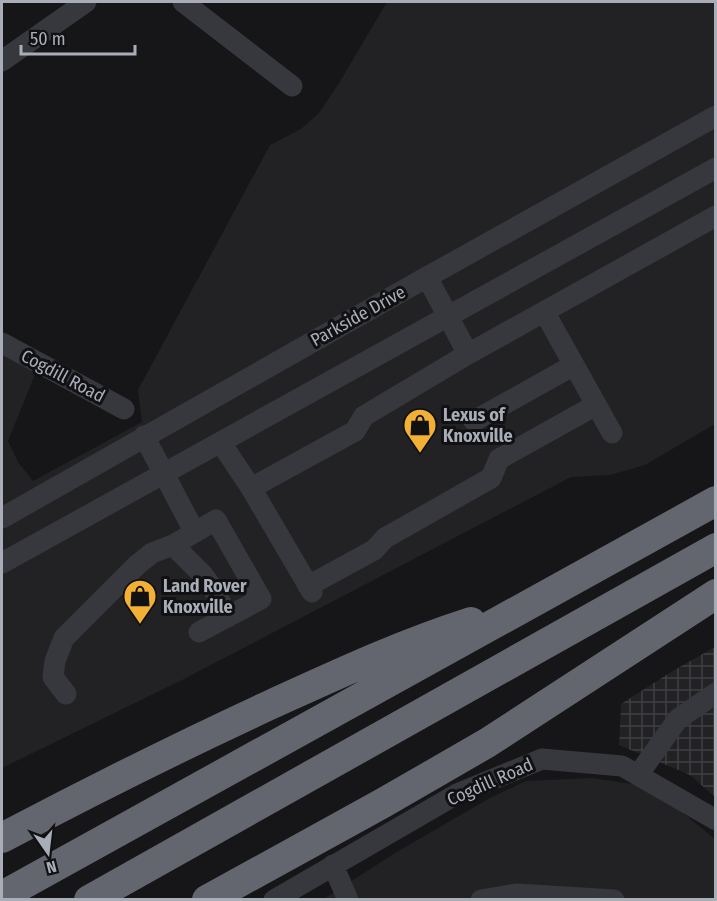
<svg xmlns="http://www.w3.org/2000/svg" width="717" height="901" font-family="'Fira Sans Condensed',sans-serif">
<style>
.built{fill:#222225}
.industrial{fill:url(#industrial-grid)}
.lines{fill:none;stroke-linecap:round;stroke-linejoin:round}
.minor{stroke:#37383d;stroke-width:21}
.highway{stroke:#63666e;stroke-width:30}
.labels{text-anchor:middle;stroke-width:6;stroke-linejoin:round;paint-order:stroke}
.street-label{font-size:18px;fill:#a8adb8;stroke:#111113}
.poi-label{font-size:18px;font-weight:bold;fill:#a8adb8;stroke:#111113;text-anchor:start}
</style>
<defs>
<pattern id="industrial-grid" width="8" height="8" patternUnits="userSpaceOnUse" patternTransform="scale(1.5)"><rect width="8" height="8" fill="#222225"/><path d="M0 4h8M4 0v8" fill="none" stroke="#3f3f43"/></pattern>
</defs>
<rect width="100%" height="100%" fill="#161618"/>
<!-- built -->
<path class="built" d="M387,2h328v422l-70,41 -35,10 -39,2 -389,203 -180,88v-414l34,18 -28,69 10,21 15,19 109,-59 -4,-32 132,-245 31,-16 18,-16 20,-30z
M592,778l41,6 39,20 43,35v60l-393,1 73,-47 95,-55 36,-17z"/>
<!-- industrial -->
<path class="industrial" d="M715,647v150l-25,-22 -71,-30 2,-41 50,-32z"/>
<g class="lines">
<!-- minor -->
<path class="minor" d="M183,2l109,84
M2,61l84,-59
M427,277l41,77 248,-138
M545,313l67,120
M2,343l122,66
M474,421l100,-56
M144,436l50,95
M221,443l30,45 61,104
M251,488l104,-57 9,-15 104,-62
M2,518l425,-241 289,-161
M173,545l30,30 11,15 14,27
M2,563l714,-395
M308,586l66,-36 11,-12 106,-60 8,-19 97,-54
M66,694l-13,-17 2,-16 9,-23 73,-73 15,-12 21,-8 43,-25 45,79 -62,33
M638,775l40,-56 38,-26
M333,865l15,35
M274,900l183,-106 85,-35 80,7 94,54
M481,900l35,-6 98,6"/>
<!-- highway -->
<path class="highway" d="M2,838c89,-47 179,-92 270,-134 66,-30 130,-60 199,-82
M2,896l714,-395
M89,900l627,-352
M207,900l176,-97 104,-60 229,-149"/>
</g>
<!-- icons -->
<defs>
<g id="shop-pin" transform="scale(1.725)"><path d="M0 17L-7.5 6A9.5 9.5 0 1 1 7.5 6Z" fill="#f2b134" stroke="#111113"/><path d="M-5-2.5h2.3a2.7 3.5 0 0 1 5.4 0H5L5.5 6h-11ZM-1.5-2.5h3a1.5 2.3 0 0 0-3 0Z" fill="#111"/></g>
</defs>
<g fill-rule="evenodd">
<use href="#shop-pin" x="420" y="425"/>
<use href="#shop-pin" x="140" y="596"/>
</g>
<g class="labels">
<!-- street labels -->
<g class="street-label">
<text transform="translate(358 316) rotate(-29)" y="6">Parkside Drive</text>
<text transform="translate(63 376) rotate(28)" y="6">Cogdill Road</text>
<text transform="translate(490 782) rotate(-24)" y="6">Cogdill Road</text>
</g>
<!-- poi labels -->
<g class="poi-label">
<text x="443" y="421">Lexus of<tspan x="443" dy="21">Knoxville</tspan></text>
<text x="163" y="592">Land Rover<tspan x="163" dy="21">Knoxville</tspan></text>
</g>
</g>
<!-- border -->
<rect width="717" height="901" fill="none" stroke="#a8adb8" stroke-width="6"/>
<!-- north arrow -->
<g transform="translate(48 853) rotate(166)" stroke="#111113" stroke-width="4.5" paint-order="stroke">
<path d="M0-4.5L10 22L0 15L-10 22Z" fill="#a8adb8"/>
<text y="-9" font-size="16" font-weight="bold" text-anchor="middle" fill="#a8adb8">N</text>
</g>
<!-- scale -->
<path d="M21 45v9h114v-9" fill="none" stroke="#a8adb8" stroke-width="3"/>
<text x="30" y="45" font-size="18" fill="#a8adb8" stroke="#111113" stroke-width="4.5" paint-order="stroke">50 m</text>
</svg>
